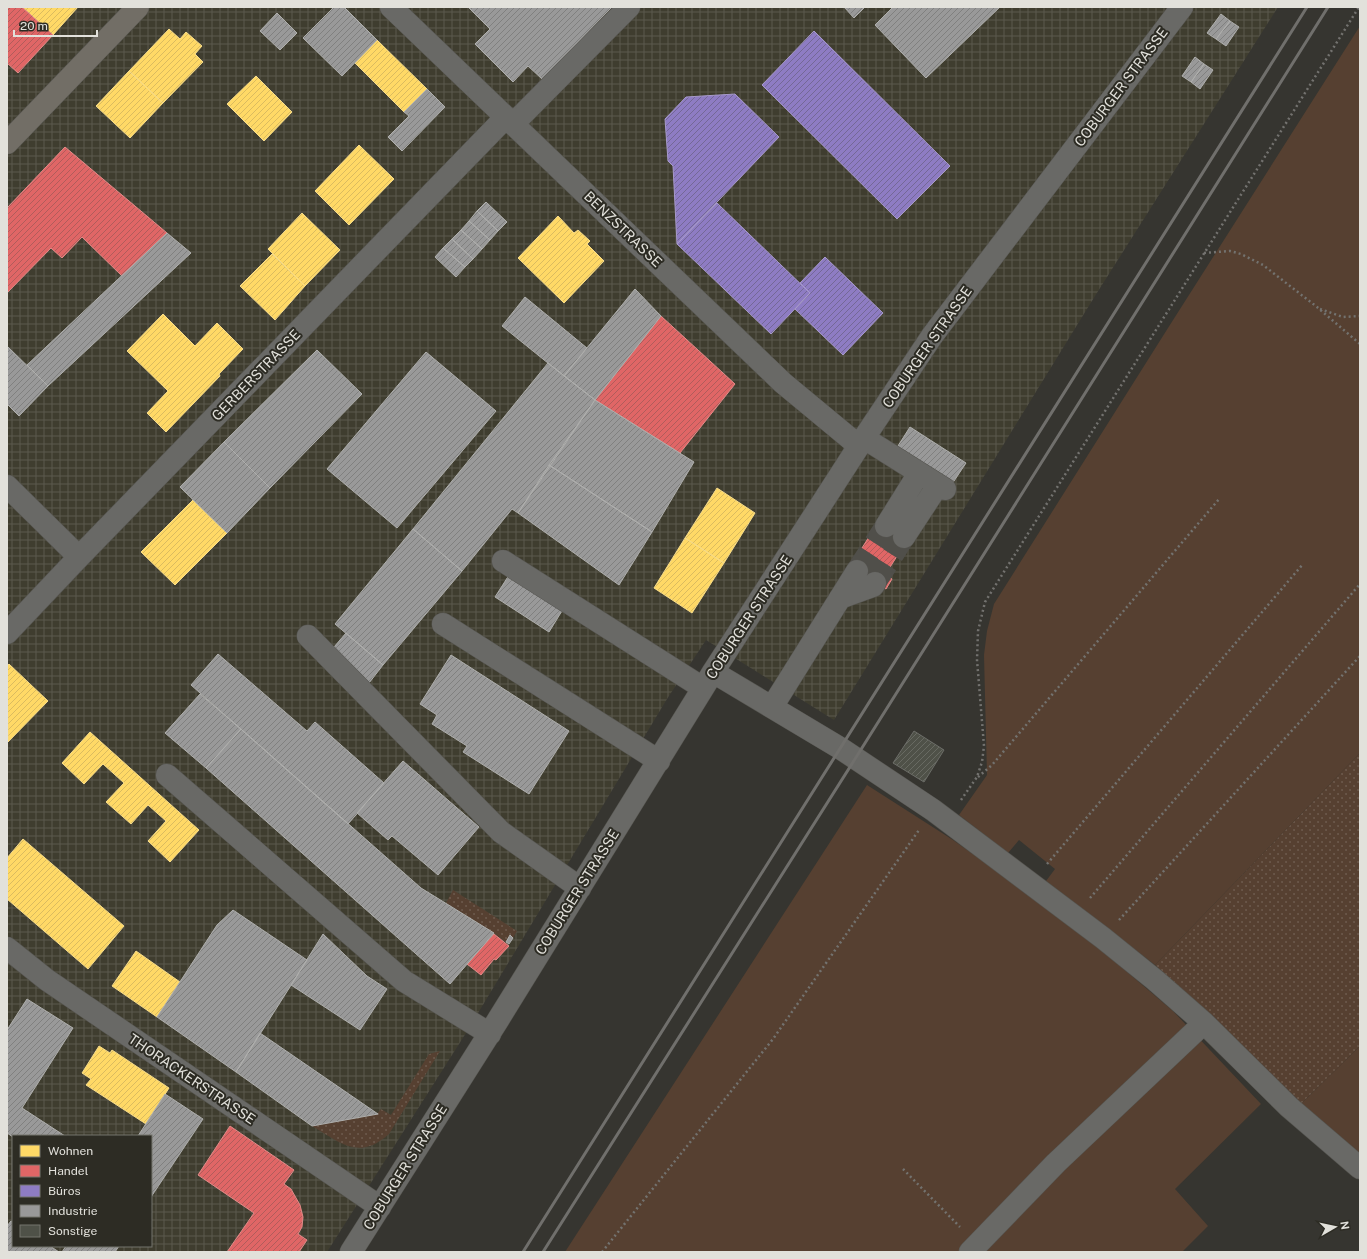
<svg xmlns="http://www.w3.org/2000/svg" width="1367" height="1259" font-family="'Public Sans',sans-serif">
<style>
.industrial{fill:url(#industrial-grid);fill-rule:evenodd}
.grass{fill:url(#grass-dots)}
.garden{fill:#564031}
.homes{fill:url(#homes-hatch);stroke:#f6db89}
.shops{fill:url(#shops-hatch);stroke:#e18b89}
.offices{fill:url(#offices-hatch);stroke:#a79aca}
.industry{fill:url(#industry-hatch);stroke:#afafad}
.building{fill:url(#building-hatch);stroke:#6c6d68}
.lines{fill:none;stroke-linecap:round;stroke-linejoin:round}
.minor-tunnel{stroke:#504f4a;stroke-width:22;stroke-dasharray:22 11;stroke-linecap:butt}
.minor-casing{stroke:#55544f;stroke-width:23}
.major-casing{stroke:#55544f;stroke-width:23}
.path{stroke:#73726f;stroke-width:2.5;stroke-dasharray:2 3;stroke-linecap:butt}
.minor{stroke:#696966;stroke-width:22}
.major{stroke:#726e66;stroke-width:22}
.rail{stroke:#706f6c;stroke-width:3}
.labels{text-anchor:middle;stroke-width:4;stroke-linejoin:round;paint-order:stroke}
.street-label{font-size:14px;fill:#e2e1db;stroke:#2d2c24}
</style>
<defs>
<pattern id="industrial-grid" width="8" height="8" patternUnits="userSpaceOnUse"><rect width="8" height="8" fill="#3f3d2f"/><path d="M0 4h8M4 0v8" fill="none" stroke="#5a594d"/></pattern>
<pattern id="grass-dots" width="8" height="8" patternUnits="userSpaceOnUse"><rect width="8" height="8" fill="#564031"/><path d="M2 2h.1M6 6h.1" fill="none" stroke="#6e5b4e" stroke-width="1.8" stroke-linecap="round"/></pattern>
<pattern id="homes-hatch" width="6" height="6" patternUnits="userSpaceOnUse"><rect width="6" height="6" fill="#ffd966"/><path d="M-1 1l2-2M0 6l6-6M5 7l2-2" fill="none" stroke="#dabb5f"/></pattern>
<pattern id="shops-hatch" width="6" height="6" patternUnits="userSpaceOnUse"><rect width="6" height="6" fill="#e06666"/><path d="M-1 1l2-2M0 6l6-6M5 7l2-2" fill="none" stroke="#b15c5b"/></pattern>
<pattern id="offices-hatch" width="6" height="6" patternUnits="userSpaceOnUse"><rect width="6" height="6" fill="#8e7cc3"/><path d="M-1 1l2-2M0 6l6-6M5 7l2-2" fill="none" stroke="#746896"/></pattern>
<pattern id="industry-hatch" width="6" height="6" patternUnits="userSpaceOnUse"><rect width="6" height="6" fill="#999"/><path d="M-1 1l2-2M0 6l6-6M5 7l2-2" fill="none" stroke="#80807f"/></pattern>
<pattern id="building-hatch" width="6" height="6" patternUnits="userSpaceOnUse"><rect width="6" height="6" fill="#4f5148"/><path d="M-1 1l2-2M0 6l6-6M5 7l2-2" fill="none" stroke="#686a62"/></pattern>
</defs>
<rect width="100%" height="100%" fill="#363530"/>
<!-- industrial -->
<path class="industrial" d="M7,7h1271l-183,289 -261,424 -128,-80 -39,59 -201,334 -139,219h-320zM13,1136h138v110h-138z"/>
<!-- grass -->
<path class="grass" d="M1360,753v293l-59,58 -83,-82 -63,-57z
M453,890l64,41 -4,7 -3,-3 -4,7 -12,-9 -48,-30z
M440,1051l-51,83c-30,27 -48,9 -77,-8l65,-12 4,-5 10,6 38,-61z"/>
<!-- garden -->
<path class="garden" d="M1360,26v727l-205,212 -109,-84 9,-12 -36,-29 -11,13 -49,-38 28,-40 -3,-120 3,-24 7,-27 174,-276z
M867,785l86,55 113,80 107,91 88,93 -86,85 33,37 -26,26h-617z
M1360,1046v111l-59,-53z"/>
<!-- homes -->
<path class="homes" d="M22,7h56l-25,28z
M169,29l11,10 6,-7 16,14 -7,8 8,8 -40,41 -34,-32z
M377,40l50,49 -23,23 -49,-49z
M129,71l34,32 -33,35 -34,-32z
M256,76l36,36 -28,29 -37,-37z
M359,145l35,34 -45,46 -34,-34z
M302,213l38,37 -35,36 -37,-37z
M558,216l16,17 4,-3 12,11 -3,3 17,17 -40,42 -46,-45z
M272,254l33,32 -30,34 -35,-34z
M163,314l32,32 22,-23 26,26 -24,25 1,2 -54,56 -19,-19 21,-22 -41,-40z
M717,488l38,25 -31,50 -39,-25z
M193,500l34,33 -52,52 -34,-33z
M685,538l39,25 -32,50 -38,-25z
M9,664l39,37 -40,41 -1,-76z
M90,732l109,98 -29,32 -22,-21 18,-20 -18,-16 -17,19 -25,-22 18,-19 -21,-19 -19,20 -22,-21z
M23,839l101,87 -36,43 -81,-70v-41z
M136,951l44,31 -23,35 -45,-31z
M99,1046l11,7 2,-3 57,38 -23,36 -60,-39 5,-6 -9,-6z"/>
<!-- shops -->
<path class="shops" d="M7,7h15l31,28 -35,38 -11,-10z
M65,147l102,86 -45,43 -40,-39 -20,21 -11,-10 -44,45v-85z
M661,316l74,68 -55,69 -85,-53z
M879,521l29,18 -23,36 7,4 -6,10 -36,-22z
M494,934l15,12 -13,14 -2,-1 -13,16 -14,-11z
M230,1126l64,44 -10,14 7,5 9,16 3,12 -1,10 -4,7 9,6 -8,12h-72l27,-39 -56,-38z"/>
<!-- offices -->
<path class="offices" d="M814,31l136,135 -53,53 -135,-134z
M735,94l44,43 -102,107 -4,-78 -5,-5 -3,-42 21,-22z
M717,203l93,90 -39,41 -94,-90z
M825,257l58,56 -40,42 -48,-46 15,-16 -10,-10z"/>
<!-- industry -->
<path class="industry" d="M334,7h10l33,33 -35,36 -39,-38z
M468,7h144l-70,72 -14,-13 -15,16 -38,-38 15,-15z
M844,7h21l-11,11z
M893,7h107l-74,71 -51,-53z
M277,13l20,20 -17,17 -20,-19z
M1221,14l9,7 -14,18 -9,-6z
M1230,21l9,6 -13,19 -10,-7z
M1195,57l9,7 -13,18 -9,-6z
M1204,64l9,6 -13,19 -9,-7z
M427,89l18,18 -43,44 -14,-14 21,-21 -5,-4z
M486,202l21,20 -9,9 -21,-20z
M477,211l21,20 -8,9 -21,-19z
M469,221l21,19 -8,9 -21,-19z
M461,230l21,19 -9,10 -21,-20z
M167,233l24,20 -143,133 -21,-21z
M452,239l21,20 -8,8 -22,-19z
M443,248l22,19 -9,10 -21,-20z
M635,289l26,27 -66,84 -31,-24z
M525,297l62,51 -23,28 -62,-50z
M7,346l41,40 -29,30 -12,-12z
M317,350l45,44 -92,94 -46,-46z
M426,352l70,59 -99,117 -70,-59z
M548,363l47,37 -77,113 -6,-4 -50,62 -49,-42z
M595,400l99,62 -42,70 -103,-67z
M910,427l56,36 -14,21 -56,-35z
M224,442l46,46 -43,45 -47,-46z
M549,465l103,67 -33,53 -101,-72z
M413,529l49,42 -79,94 -48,-41z
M511,572l54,34 -16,26 -54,-35z
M346,633l37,32 -14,18 -35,-36z
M218,654l89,77 8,-9 69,61 -36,41 -157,-139z
M451,655l118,76 -40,63 -66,-42 4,-6 -35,-22 5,-9 -17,-11z
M200,694l41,35 -35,39 -41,-35z
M241,729l180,159 73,45 -44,51 -244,-216z
M403,761l76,66 -41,48 -46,-39 -4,4 -31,-27z
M233,910l74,50 -71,112 -79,-55 60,-92z
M323,934l44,42 20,13 -27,41 -69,-45z
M510,935l3,3 -4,6 -3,-2z
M27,999l46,29 -51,80 43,28h-52v1l-6,-4v-103z
M260,1033l118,81 -66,12 -76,-54z
M165,1094l38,25 -52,78v-61h-13z
M11,1221l2,1v24h37l9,6h-52v-26z
M66,1246h53l-4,6h-53z"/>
<!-- building -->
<path class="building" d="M914,731l30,19 -20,32 -31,-19z"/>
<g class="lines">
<!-- minor-tunnel -->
<path class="minor-tunnel" d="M857,571l29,-45
M875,583l29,-46"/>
<!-- minor casing -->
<g class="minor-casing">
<path id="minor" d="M391,7l392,376 76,63
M513,124l116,-117
M864,438l81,51
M7,486l72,71
M886,526l33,-53
M904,537l34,-52
M503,561l200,127
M840,598l33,-12 2,-3
M443,624l216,137
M7,633l72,-76 427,-440
M308,636l193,196 79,56
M713,672l127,76 93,62 170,128 52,42 49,43 85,84 71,61
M772,707l85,-136
M167,775l237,206 86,53
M7,948l40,32 333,227
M351,1252l147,-232 215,-348 151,-234 68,-102 250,-329
M970,1252l86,-89 148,-140"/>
</g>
<!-- major casing -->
<g class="major-casing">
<path id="major" d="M7,143l131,-136"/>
</g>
<!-- path -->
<path class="path" d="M1204,253l26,-2 11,3 22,11 54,42 43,37
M1320,309l23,8 17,-1
M978,777l14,-12 228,-267
M961,800l16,-23 5,-15 2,-16 -7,-86 1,-29 7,-29 374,-595
M1047,864l256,-300
M1090,898l270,-314
M1119,920l241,-264
M903,1169l57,58
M602,1252l171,-213 146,-209"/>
<!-- minor -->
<use href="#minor" class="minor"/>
<!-- major -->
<use href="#major" class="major"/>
<!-- rail -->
<path class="rail" d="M523,1252l784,-1245
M543,1252l312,-493 473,-752"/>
</g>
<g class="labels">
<!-- street labels -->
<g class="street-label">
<text transform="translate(1121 87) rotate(-53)" y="5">COBURGER STRASSE</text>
<text transform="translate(623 229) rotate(44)" y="5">BENZSTRASSE</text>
<text transform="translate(927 347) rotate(-55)" y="5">COBURGER STRASSE</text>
<text transform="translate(256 375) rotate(-46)" y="5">GERBERSTRASSE</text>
<text transform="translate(749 617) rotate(-57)" y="5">COBURGER STRASSE</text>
<text transform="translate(577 892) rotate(-58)" y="5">COBURGER STRASSE</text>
<text transform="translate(192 1079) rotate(34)" y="5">THORACKERSTRASSE</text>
<text transform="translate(405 1167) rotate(-58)" y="5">COBURGER STRASSE</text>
</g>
</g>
<!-- border -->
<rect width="1367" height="1259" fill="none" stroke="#e2e1db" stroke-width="16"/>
<!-- legend -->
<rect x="12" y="1135" width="140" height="112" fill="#2d2c24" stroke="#75746d"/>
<rect x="20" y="1145" width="20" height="12" fill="#ffd966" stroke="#75746d"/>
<text x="48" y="1155" font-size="12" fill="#e2e1db">Wohnen</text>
<rect x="20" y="1165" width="20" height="12" fill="#e06666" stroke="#75746d"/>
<text x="48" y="1175" font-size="12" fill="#e2e1db">Handel</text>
<rect x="20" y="1185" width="20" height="12" fill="#8e7cc3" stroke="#75746d"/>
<text x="48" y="1195" font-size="12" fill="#e2e1db">Büros</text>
<rect x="20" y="1205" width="20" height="12" fill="#999999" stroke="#75746d"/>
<text x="48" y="1215" font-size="12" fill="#e2e1db">Industrie</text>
<rect x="20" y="1225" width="20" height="12" fill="#4f5148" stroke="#75746d"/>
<text x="48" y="1235" font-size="12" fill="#e2e1db">Sonstige</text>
<!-- north arrow -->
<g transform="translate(1335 1227) rotate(81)" stroke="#2d2c24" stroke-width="3" paint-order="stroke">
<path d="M0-3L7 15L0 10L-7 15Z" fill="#e2e1db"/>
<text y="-6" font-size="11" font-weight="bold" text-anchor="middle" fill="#e2e1db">N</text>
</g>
<!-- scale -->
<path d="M14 30v6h83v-6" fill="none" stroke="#e2e1db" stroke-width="2"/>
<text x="20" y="30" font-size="12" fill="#e2e1db" stroke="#2d2c24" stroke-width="3" paint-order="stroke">20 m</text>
</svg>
